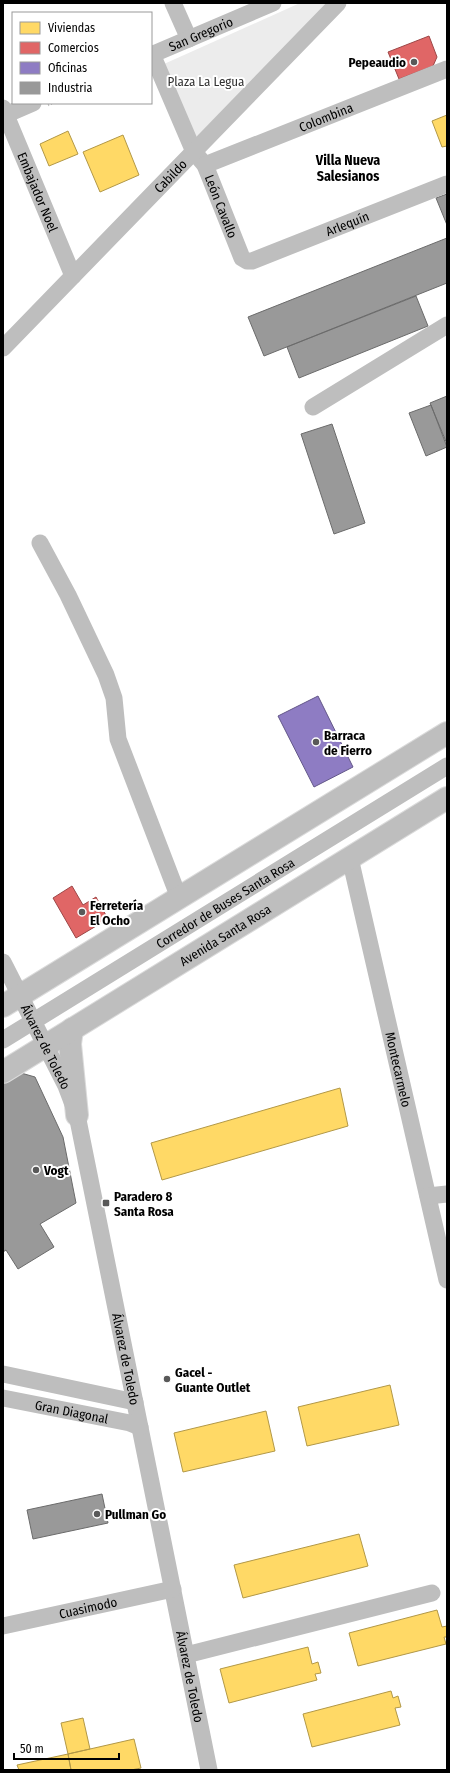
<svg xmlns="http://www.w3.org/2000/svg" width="450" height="1773" font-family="'Fira Sans Condensed',sans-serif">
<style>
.green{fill:#ececec}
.homes{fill:#ffd966;stroke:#b29847}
.shops{fill:#e06666;stroke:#9d4747}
.offices{fill:#8e7cc3;stroke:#635788}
.industry{fill:#999;stroke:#6b6b6b}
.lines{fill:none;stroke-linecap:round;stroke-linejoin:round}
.major-casing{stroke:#dbdbdb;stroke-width:24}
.path{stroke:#b9b9b9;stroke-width:2.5;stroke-dasharray:1 2;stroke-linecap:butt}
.minor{stroke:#bebebe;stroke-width:17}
.major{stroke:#bebebe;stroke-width:22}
.poi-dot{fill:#595959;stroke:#fff;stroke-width:1.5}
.labels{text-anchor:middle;stroke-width:4;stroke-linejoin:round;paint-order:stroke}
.street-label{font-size:13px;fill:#000;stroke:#fff}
.poi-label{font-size:13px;font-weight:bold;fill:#000;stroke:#fff;text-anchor:start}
.park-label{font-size:13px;fill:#333;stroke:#fff}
.neighbourhood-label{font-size:14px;font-weight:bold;fill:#000;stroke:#fff}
</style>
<rect width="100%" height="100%" fill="#fff"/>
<!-- green -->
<path class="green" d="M300,3h29l-134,135 -31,-74z"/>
<!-- homes -->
<path class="homes" d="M447,115v31l-5,1 -10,-26z
M68,131l10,23 -29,12 -9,-22z
M123,135l16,40 -39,17 -17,-40z
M340,1088l8,38 -186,54 -11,-37z
M390,1385l9,40 -92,21 -9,-39z
M266,1411l9,40 -92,21 -9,-39z
M359,1534l9,32 -125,32 -9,-33z
M437,1610l5,17 5,-1v11h-3l2,7 -88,22 -9,-33z
M308,1647l4,17 6,-2 3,11 -6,1 2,6 -88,23 -9,-34z
M391,1691l2,7 5,-2 3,11 -6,1 5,17 -88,22 -9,-33z
M83,1718l7,31 -22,5 -7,-31z
M134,1739l7,29 -10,2h-60l-3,-16z
M68,1754l3,16h-52l-2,-5z"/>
<!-- shops -->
<path class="shops" d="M429,36l8,21 -4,9 -34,13 -11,-27z
M72,886l11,19 13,-8 12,22 -32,19 -23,-40z"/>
<!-- offices -->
<path class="offices" d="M318,696l35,71 -39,20 -36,-71z"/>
<!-- industry -->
<path class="industry" d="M447,194v31l-11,-27z
M447,238v45l-183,73 -16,-39z
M416,296l12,30 -129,52 -12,-31z
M447,396v48l-17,-41z
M431,405l16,42 -21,9 -17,-43z
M332,424l33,99 -31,11 -33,-100z
M21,1073l14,4 28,60 13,66 -36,21 14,23 -36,22 -12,-19 -3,2v-168z
M102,1494l6,29 -75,16 -6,-29z"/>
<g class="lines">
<!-- major casing -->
<g class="major-casing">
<g id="major">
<path d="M3,1006l444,-273"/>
<path d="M72,1029l-2,15 7,71"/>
<path id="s11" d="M3,1072l444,-274"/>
</g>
</g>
<!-- path -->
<path class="path" d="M48,105l5,-2"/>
<!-- minor -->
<g class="minor">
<path d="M173,3l16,36"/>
<path id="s1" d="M152,54l42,98 11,13 37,93 5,3h5l195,-77"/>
<path id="s2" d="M151,55l122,-52"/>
<path id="s3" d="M3,108l70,168"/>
<path d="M3,116l30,-13"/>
<path id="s4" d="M205,165l242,-96"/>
<path id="s5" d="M3,348l335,-345"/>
<path d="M313,407l134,-82"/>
<path d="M40,543l28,52 38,80 8,23 4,41 61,159"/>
<path id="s6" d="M350,858l97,422"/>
<path id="s7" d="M3,962l63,124 11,29 132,655"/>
<path id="s8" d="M3,1040l444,-274"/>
<path d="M428,1196l19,-2"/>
<path d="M3,1374l132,28"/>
<path id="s9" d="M3,1398l127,25 10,4"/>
<path id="s10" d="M3,1626l170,-37"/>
<path d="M186,1655l246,-62"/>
</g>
<!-- major -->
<use href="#major" class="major"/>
</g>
<!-- markers -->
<g class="poi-dot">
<circle cx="414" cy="62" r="4"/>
<circle cx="316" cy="742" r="4"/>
<circle cx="82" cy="912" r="4"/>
<circle cx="36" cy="1170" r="4"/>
<rect x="102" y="1199" width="8" height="8" rx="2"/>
<circle cx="167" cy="1379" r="4"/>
<circle cx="97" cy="1514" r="4"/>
</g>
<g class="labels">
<!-- street labels -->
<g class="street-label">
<text dy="5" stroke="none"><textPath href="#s2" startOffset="54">San Gregorio</textPath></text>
<text dy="5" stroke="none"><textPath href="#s4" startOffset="130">Colombina</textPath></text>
<text dy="5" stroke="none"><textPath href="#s5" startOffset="240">Cabildo</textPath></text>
<text dy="5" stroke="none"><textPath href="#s3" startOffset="91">Embajador Noel</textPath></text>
<text dy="5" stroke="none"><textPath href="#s1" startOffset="168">León Cavallo</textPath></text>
<text dy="5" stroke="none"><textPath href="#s1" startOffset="337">Arlequín</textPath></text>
<text dy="5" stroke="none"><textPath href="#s8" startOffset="261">Corredor de Buses Santa Rosa</textPath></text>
<text dy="5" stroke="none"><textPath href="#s11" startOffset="261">Avenida Santa Rosa</textPath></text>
<text dy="5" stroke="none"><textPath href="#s7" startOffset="95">Álvarez de Toledo</textPath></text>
<text dy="5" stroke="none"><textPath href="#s6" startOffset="217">Montecarmelo</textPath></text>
<text dy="5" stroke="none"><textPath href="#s7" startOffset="419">Álvarez de Toledo</textPath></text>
<text dy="5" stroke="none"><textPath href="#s9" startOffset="70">Gran Diagonal</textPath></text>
<text dy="5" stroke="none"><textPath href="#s10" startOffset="87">Cuasimodo</textPath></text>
<text dy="5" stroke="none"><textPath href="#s7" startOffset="743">Álvarez de Toledo</textPath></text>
</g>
<!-- poi labels -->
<g class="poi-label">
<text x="406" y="67" text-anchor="end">Pepeaudio</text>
<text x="324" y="740">Barraca<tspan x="324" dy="15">de Fierro</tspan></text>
<text x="90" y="910">Ferretería<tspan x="90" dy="15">El Ocho</tspan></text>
<text x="44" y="1175">Vogt</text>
<text x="114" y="1201">Paradero 8<tspan x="114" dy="15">Santa Rosa</tspan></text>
<text x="175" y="1377">Gacel -<tspan x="175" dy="15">Guante Outlet</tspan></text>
<text x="105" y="1519">Pullman Go</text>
</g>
<!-- park labels -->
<g class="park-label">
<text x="206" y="86">Plaza La Legua</text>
</g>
<!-- neighbourhood labels -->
<g class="neighbourhood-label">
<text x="348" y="165">Villa Nueva<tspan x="348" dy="16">Salesianos</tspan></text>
</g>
</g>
<!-- border -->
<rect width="450" height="1773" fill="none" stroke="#000000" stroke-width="8"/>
<!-- legend -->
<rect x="12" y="12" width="140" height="92" fill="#ffffff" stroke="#999999"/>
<rect x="20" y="22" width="20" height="12" fill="#ffd966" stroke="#999999"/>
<text x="48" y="32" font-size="12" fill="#000000">Viviendas</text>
<rect x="20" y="42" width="20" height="12" fill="#e06666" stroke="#999999"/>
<text x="48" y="52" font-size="12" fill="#000000">Comercios</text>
<rect x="20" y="62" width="20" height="12" fill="#8e7cc3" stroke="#999999"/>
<text x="48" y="72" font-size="12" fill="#000000">Oficinas</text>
<rect x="20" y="82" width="20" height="12" fill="#999999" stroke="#999999"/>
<text x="48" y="92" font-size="12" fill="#000000">Industria</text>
<!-- scale -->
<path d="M14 1753v6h105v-6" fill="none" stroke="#000000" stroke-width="2"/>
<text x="20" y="1753" font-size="12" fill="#000000" stroke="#ffffff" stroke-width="3" paint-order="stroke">50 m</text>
</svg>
